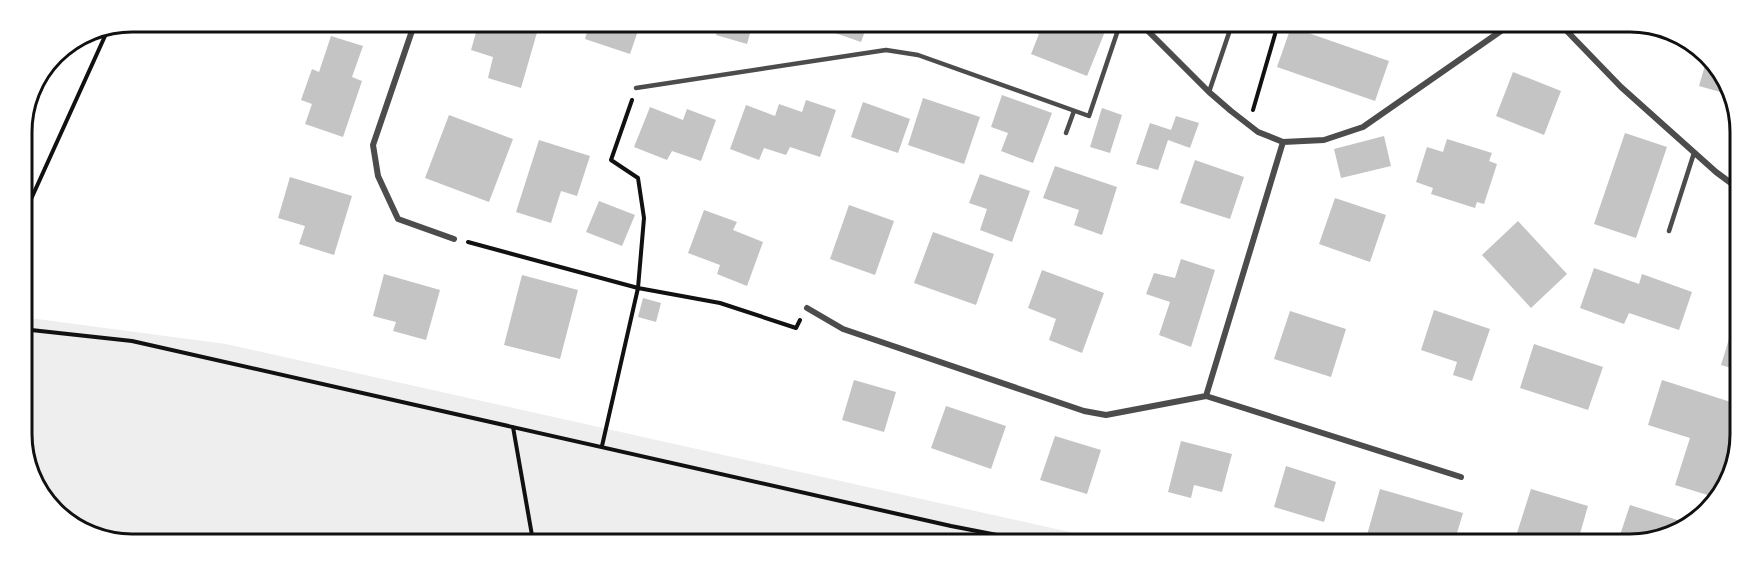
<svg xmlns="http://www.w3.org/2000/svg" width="1762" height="565" font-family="'Source Sans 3',sans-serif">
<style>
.green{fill:#eee}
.building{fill:#c4c4c4}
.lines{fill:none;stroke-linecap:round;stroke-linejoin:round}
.path{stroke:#111;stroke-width:4}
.service{stroke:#4c4c4c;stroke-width:4.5}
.minor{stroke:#4c4c4c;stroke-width:6}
.rim{fill:none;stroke:#111;stroke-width:3}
</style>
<rect width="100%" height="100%" fill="#fff"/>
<!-- green -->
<path class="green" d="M22,317l204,27 893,199 -1016,-3 -54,-34 -26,-52z"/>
<!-- building -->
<path class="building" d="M479,22h61l-19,66 -33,-10 5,-21 -22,-7z
M590,22h51l-11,32 -45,-15z
M720,22l33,1 -6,21 -31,-9z
M838,23h30l-7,19 -26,-9z
M1024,23h67l15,6 -19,47 -56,-22 8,-20 -17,-7z
M1638,25h21l3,1 -3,9 -22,-7z
M1291,27l98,34 -14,40 -98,-34z
M331,36l32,10 -11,31 10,4 -19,56 -38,-13 7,-20 -11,-4 11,-31 7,3z
M1708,55l5,4 18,36 -32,-9z
M1513,72l48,19 -17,44 -48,-19z
M1002,95l50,18 -19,50 -32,-12 7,-18 -17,-6z
M923,98l57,19 -16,47 -56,-19z
M806,100l30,10 -16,47 -30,-10 -4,8 -22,-7 -5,12 -29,-11 16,-44 29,11 4,-12 23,8z
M863,102l47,17 -12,34 -47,-16z
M650,107l33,13 4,-11 29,11 -15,41 -29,-10 -5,9 -33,-13z
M1102,108l20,7 -12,38 -20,-6z
M449,115l64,24 -24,63 -64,-24z
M1176,116l23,7 -9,25 -22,-8 -10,30 -22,-6 14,-41 21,7z
M1625,133l42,14 -31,91 -42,-14z
M1384,136l7,30 -50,12 -7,-29z
M1447,139l45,14 -3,8 8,3 -13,40 -7,-2 -2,6 -44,-14 2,-6 -17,-6 11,-35 16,5z
M539,140l51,16 -13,40 -16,-5 -10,32 -35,-11z
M1195,160l49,17 -14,42 -50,-16z
M1055,166l62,21 -15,48 -28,-10 5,-15 -36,-12z
M980,174l50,17 -18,51 -32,-12 7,-21 -18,-6z
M290,177l62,19 -18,59 -35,-11 6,-18 -27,-8z
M1335,198l51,17 -16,47 -51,-18z
M599,201l36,14 -13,31 -36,-14z
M849,205l45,16 -19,54 -45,-16z
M704,210l33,12 -4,8 30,12 -16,44 -30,-12 3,-9 -32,-12z
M1518,221l49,53 -36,34 -49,-53z
M933,232l61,22 -18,51 -62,-22z
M1181,259l34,11 -24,77 -32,-12 11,-33 -24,-8 8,-21 21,5z
M1594,268l45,16 3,-10 50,18 -13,38 -50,-17 -5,11 -44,-16z
M1042,270l62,23 -22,60 -33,-13 7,-21 -28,-11z
M384,274l56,16 -14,50 -33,-9 3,-9 -23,-6z
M522,275l56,15 -18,69 -56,-14z
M643,298l18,5 -5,19 -18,-5z
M1434,310l56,19 -18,52 -19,-6 4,-13 -36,-12z
M1290,311l56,18 -15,48 -57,-18z
M1737,313l1,1v56l-17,-5z
M1534,344l69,23 -15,43 -68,-22z
M854,380l42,12 -12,40 -42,-12z
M1662,380l75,24v43l-9,28 -14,22 -39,-12 15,-47 -42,-13z
M946,406l60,20 -15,43 -60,-21z
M1055,436l46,14 -14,44 -47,-14z
M1181,441l51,13 -10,38 -28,-7 -3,13 -23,-6z
M1286,466l50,16 -12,40 -50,-15z
M1380,489l83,24 -9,30h-59l-28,-8z
M1531,489l57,17 -11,38h-37l-24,-8z
M1630,505l57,18 -1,2 -49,19 -19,-3z"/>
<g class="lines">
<!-- path -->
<path class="path" d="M1253,110l25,-86
M22,219l88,-194
M468,242l170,46 6,-70 -6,-40 -27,-18 21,-60
M22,329l110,12 819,185 83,16
M513,427l20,114
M602,446l36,-158 82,15 76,25 4,-8"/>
<!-- service -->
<path class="service" d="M636,88l250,-38 32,5 171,61 31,-92
M1209,92l23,-68
M1066,133l8,-22
M1669,231l25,-78"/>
<!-- minor -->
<path class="minor" d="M415,22l-42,123 5,31 20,43 56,20
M1141,24l68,68 22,19 27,21 25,10 41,-2 39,-13 148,-103
M1561,25l60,62 95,85 23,17
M1283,142l-77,254 255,81
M807,308l36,21 241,82 22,4 100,-19"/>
</g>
<!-- crop -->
<path d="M0 0H1762V565H0ZM132 32H1630A100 100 0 0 1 1730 132V434A100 100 0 0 1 1630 534H132A100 100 0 0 1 32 434V132A100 100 0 0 1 132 32Z" fill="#fff" fill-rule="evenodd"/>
<path class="rim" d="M132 32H1630A100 100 0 0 1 1730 132V434A100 100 0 0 1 1630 534H132A100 100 0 0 1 32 434V132A100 100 0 0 1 132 32Z"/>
</svg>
